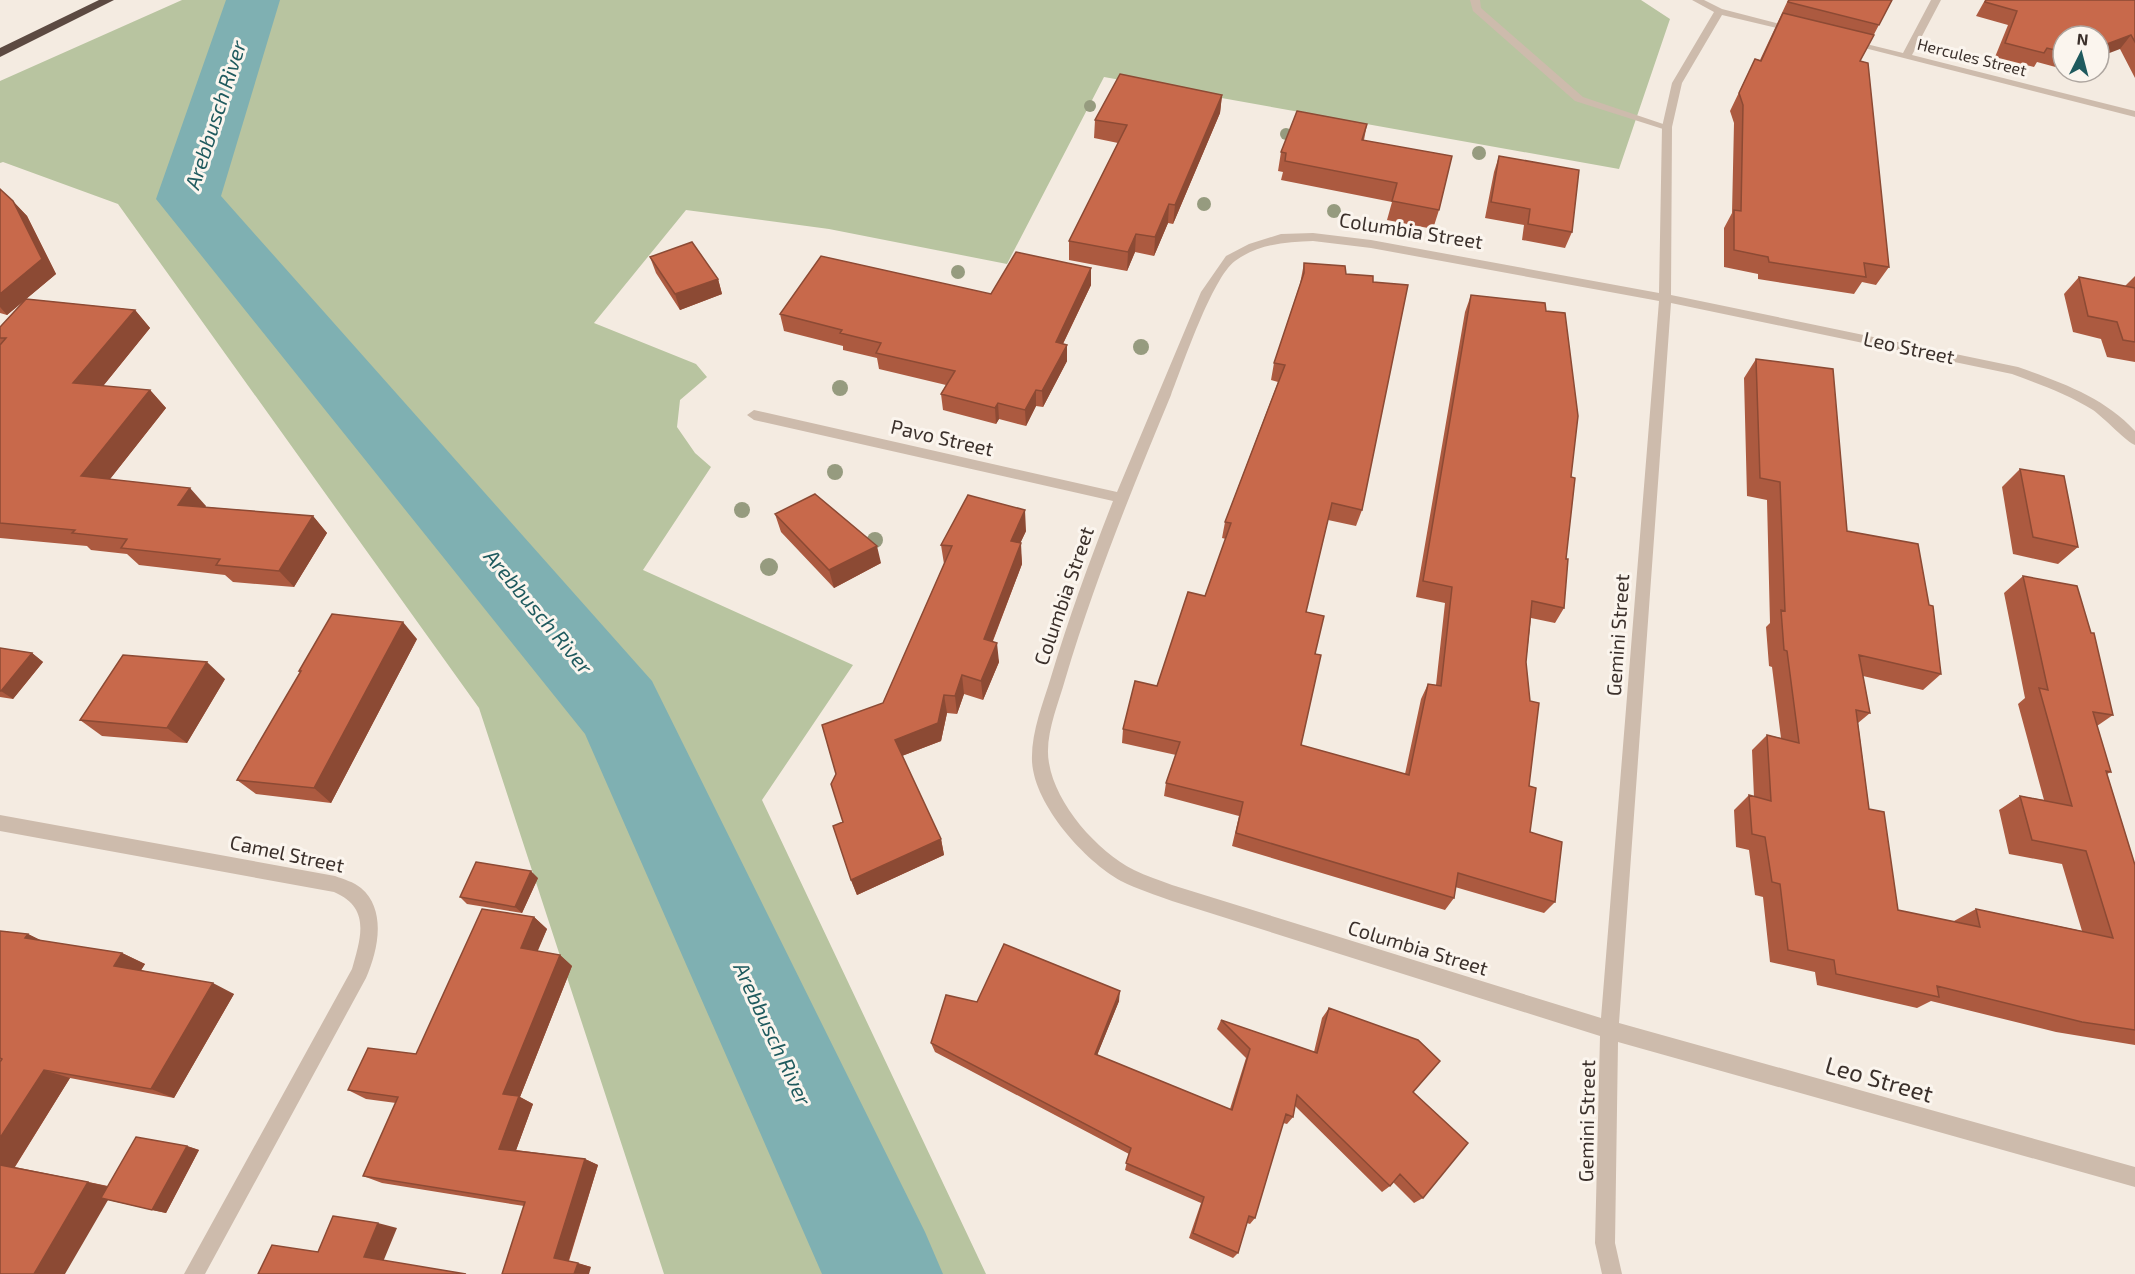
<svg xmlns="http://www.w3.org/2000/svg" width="2135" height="1274" font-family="'Exo 2',sans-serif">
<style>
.green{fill:#b8c4a0}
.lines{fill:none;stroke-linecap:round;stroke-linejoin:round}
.river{fill:#7fb0b2;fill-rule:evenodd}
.service{fill:#cdbbac;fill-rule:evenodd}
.minor{fill:#cdbbac;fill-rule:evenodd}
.motorway{fill:#5c4a42;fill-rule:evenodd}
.tree{fill:#969b7f}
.wall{fill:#ac5a40}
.shaded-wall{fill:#8c4a34}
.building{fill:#c8694b;stroke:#8c4a34;stroke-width:1.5}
.labels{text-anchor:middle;stroke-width:6;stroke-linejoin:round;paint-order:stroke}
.far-street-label{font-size:16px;fill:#3b302b;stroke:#fbf5ee}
.street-label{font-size:20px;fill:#3b302b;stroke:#fbf5ee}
.water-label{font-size:21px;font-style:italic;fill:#1f5a5e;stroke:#fbf5ee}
.near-street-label{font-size:24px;fill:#3b302b;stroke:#fbf5ee}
</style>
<rect width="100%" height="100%" fill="#f4ebe1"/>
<!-- green -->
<path class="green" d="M182,0h1459l29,19 -51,150 -515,-92 -97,187 -178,-35 -143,-19 -92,113 102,41 11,13 -27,23 -3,27 18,26 16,14 -68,103 210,95 -91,135 224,474h-322l-185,-566 -361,-504 -115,-42 -3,1v-82z"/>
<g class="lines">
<!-- river -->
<path class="river" d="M226,0h54l-59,196 431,485 273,551 18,42h-121l-237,-540 -429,-535z"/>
<!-- service -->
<path class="service" d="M1470,0h10l1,8 102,89 89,30 -9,2 -88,-28 -102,-90z"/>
<!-- minor -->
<path class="minor" d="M1692,0h12l18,9 77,20 -5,3 -72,-17 -40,68 -10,44 -1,168 347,72c42,15 86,30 117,64v14c-7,-2 -32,-28 -42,-35 -25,-16 -54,-26 -81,-36l-341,-71 -52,720 516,144v20l-517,-145 -3,201 7,31h-20l-7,-31 5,-207 -428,-135c-16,-6 -35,-12 -51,-20 -36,-20 -87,-76 -89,-120 -1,-29 11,-57 19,-84 18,-60 39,-117 62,-176l-359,-81 -7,-5 7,-5 363,82 84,-200 25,-36 23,-12 32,-10 32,-1 58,7 288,53 3,-166 10,-44 42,-71zM1313,241l58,7 288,53 -58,717 -429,-133c-12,-5 -26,-9 -38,-15 -37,-19 -78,-65 -85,-107 -5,-26 9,-58 16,-83 29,-98 67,-191 106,-285 12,-30 41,-117 64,-134 23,-17 51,-19 78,-20z
M1931,0h10l-29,55 223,56v6l-290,-74 5,-3 53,13z
M0,815l335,61c8,3 19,6 26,12 26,22 17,63 5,90l-161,296h-21l168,-305c9,-32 19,-61 -18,-77l-334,-61z"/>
<!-- motorway -->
<path class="motorway" d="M99,0h15l-114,57v-9z"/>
</g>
<!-- trees -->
<g class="tree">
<circle cx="1090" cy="106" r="6"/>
<circle cx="1286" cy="134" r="6"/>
<circle cx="1479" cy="153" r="7"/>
<circle cx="1204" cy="204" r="7"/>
<circle cx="1334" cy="211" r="7"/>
<circle cx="958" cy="272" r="7"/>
<circle cx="1141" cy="347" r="8"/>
<circle cx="840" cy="388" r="8"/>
<circle cx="835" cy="472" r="8"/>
<circle cx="742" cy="510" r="8"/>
<circle cx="875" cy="540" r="8"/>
<circle cx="769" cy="567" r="9"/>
</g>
<!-- wall -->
<path class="wall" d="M1788,0h104l-32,61 29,206 -13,18 -14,-3 -8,12 -96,-15v-5l-34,-7v-39l8,-15 2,-90 -4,-12 25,-52 5,1z
M1985,0h150v78l-15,-29 -21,-13h-36v33l-26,-7 -3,5 -39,-10 13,-32 -32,-9z
M1222,95l-2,18 -47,111 -5,-1 -14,33 -19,-4 -8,19 -58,-11v-19l49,-98 -24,-5 1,-18z
M1367,124l-3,16 75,70 -6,19 -46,-9 5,-18 -111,-22 2,-8 -5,-1 3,-19z
M1499,156l73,76 -7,16 -43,-8 2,-15 -39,-7 9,-46z
M0,189l27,27 29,58 -30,25 109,11 15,18 -47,58 47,4 16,18 -56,71 96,27 -1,1 108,9 14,17 -33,54 -61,-5 -8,-7 -86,-10 -12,-11 -36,-4 -4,-4 -87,-8v-211l25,-27 -18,15 -7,-2z
M650,257l68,22 4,15 -42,16 -24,-37z
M1304,263l58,247 -6,16 -28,-6 -22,92 9,42 -14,91 104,29 16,-75 7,-15 8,1 9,-82 -29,-6 49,-285 6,-17 100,182 -5,82 -2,49 -9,15 -24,-5 -5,44 4,170 25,70 -11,11 -89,-26 -1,11 -9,12 -213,-64 7,-30 -75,-20 2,-13 10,-28 -54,-12 1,-14 34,-43 48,-90 21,-57 -4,-1 3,-16 53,-140 -7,-2 3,-17 26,-79z
M1091,268v17l-28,59 4,17 -24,46 -7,-1 -10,20 -27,-7 -3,5 -53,-14 -2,-16 5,-9 -67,-16 -2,-11 -34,-8v-4l-59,-15 -4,-17 211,-20z
M2135,276v86l-28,-5 -6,-18 -28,-7 -9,-38 15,-17 46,9z
M1756,359l91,172 94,143 -18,16 -60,-14 7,37 -12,10 11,86 29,101 56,12v-1l22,-12 106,22 -20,-67 -53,-10 -10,-44 21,-14 24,4 -26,-96 7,-6 -21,-105 19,-17 90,139 -16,11 14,46 -4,2 28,91v180l-79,-13 -125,-31 -14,7 -100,-23 -2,-13 -45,-10 -7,-65 -8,-2 -6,-45 -13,-3 -2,-37 15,-15 5,2 -2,-47 15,-15 14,3 -9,-71 -3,-1 -3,-39 4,-4 -3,-123 -20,-4 -3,-118z
M2020,469l58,78 -20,17 -45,-10 -11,-67z
M775,514l106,49 -47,25 -53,-56z
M1026,531l-6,12 2,21 -29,77 6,21 -16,38 -19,-6 -7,20 -10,-1 -6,28 -39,15 39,83 3,16 -87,40 -6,-15 -8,-58 40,-119 61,-139 -3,-19z
M417,639l-86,164 -75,-9 -19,-14 63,-107 -1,-2z
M0,648l32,5 11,9 -30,37 -13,-2z
M225,679l-38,64 -85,-7 -22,-16z
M538,878l-16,35 -55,-9 -7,-7z
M534,917l13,12 -10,22 23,4 12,11 -52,131 13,7 -17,46 69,9 13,6 -29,96 22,6 -89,7 22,-68 -142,-23 -19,-7 33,-73 -30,-4 -18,-9 68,-36z
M0,931l28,3 13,7 81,12 23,11 -4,6 93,24 -60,104 -104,-20 -55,89 93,19 79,-40 12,4 -33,63 -58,-13 -108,74z
M1119,1001l-22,54 133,54 16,-51 -29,-29 4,-9 93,32 8,-34 7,-10 84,84 10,106 -9,5 -21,-21 -3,4 -8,6 -87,-86 -2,11 -6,7 -4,-1 -28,95 -5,6 -3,-1 -9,30 -5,5 -44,-20 12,-35 -76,-33 4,-16 -194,-102 -4,-9 46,-41z"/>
<!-- shaded-wall -->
<path class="shaded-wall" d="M2131,35l-11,14 -21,8v-10z
M1222,95l-2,18 -47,111 2,-19z
M13,201l14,15 29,58 -49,41 -7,-8v-13z
M1169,204l-1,19 -14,33 1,-19z
M1136,234l-1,18 -8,19 1,-19z
M1091,268v17l-35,73v-16z
M718,279l4,15 -42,16 -5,-16z
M135,310l15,18 -59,73 -18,-18z
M1067,345v16l-24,46 -1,-16z
M150,390l16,18 -67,85 -18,-17z
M1036,390v16l-10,20 -1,-16z
M998,403l1,16 -3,5 -1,-16z
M190,488l16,18 -12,16 -16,-17z
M1025,510l1,21 -14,30 -1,-20z
M313,516l14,17 -33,54 -15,-16z
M1021,543l1,21 -36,94 -2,-19z
M877,546l4,17 -47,25 -5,-18z
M403,622l14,17 -86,164 -17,-15z
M997,643l2,19 -16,38 -2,-19z
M32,653l11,9 -30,37 -12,-8z
M207,662l18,17 -38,64 -20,-15z
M962,675l2,19 -7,20 -2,-18z
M944,695l3,18 -6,28 -42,16 -4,-17z
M941,839l3,16 -87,40 -6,-15z
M531,871l7,7 -16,35 -7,-6z
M534,917l13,12 -13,31 -13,-12z
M28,934l25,12 -28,-8z
M122,953l23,11 -8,13 -23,-11z
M560,955l12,11 -52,131 13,7 -19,52 -15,-7 4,-55z
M213,983l21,11 -60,104 -23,-9z
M1120,991l-1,10 -25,62 1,-9z
M44,1070l26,8 -56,90 -14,-3v-27z
M187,1146l12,4 -33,63 -14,-3z
M585,1159l13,6 -30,97 -14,-4z
M88,1182l27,6 -50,86h-31z
M378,1223l19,5 -14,34 -19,-5z
M578,1263l13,4 -2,7h-15z"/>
<!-- building -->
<path class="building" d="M1789,0h103l-13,25 -91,-23z
M1986,0h149v42l-4,-7 -32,12v-11h-36v16l-16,-4 -3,5 -39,-10 12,-32 -32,-9z
M1783,13l91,22 -14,26 8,2 21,204 -25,-4 2,14 -97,-15 -1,-5 -34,-7v-40l7,1 2,-106 -4,-12 16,-34 6,2z
M1120,74l102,21 -47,110 -6,-1 -14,33 -19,-3 -8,18 -59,-11 58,-116 -32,-5z
M1297,111l70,13 -5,16 90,16 -13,54 -47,-9 5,-18 -112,-22 1,-8 -5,-1z
M1499,156l80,14 -7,62 -44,-8 2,-15 -39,-7z
M0,189l13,12 29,58 -42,35z
M692,242l26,37 -43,15 -25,-37z
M1016,252l75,16 -35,74 11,3 -25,46 -6,-1 -11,20 -27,-7 -3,5 -54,-14 14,-23 -79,-18 5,-10 -41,-10 2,-3 -62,-16 41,-58 170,38z
M1304,263l41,3 1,8 27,2v6l35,3 -46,225 -30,-7 -26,109 18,4 -9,38 6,1 -20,90 108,30 19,-91 13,2 11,-99 -29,-6 48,-286 74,8 1,8 19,2 13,103 -7,61 4,1 -9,81h2l-4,49 -32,-7 -6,61 4,39 9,2 -10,83 7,2 -6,44 32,10 -7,60 -97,-29 -4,25 -218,-65 7,-31 -77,-19 14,-41 -57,-13 12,-48 22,5 31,-94 17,4 26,-73 -6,-1 60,-157 -11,-2 30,-90z
M2079,277l56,11v54l-12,-2 -6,-18 -29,-6z
M26,299l109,11 -62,73 77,7 -69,86 109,12 -12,17 135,11 -34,55 -63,-6 4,-6 -99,-11 6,-9 -55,-6 3,-3 -75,-7v-178l6,-7h-6v-11z
M1756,359l77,10 14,162 71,13 11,61 4,1 8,68 -82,-19 11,58 -14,-3 13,99 15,3 14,98 82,17 -4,-18 137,29 -27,-87 -54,-11 -12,-44 52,10 -33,-118 9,2 -25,-114 54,10 14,47h3l19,82 -20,-3 18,60 -5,-1 29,94v165l-53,-8 -145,-36 2,11 -103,-23 -2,-14 -46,-10 -8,-66 -8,-2 -7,-45 -13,-3 -3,-39 22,6 -4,-66 32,8 -12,-92 -3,-1 -3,-40 4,1 -5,-129 -20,-4z
M2020,469l44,7 14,71 -45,-10z
M815,494l62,52 -48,24 -54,-56z
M968,495l57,15 -14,31 10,2 -37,96 13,4 -16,38 -19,-6 -7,21 -11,-1 -6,28 -43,17 46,99 -90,41 -18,-54 10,-4 -12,-38 5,-10 -14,-49 61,-22 69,-157 -11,-1z
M332,614l71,8 -89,166 -77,-8 64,-109h-2z
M0,648l32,5 -31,38h-1z
M123,655l84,7 -40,66 -87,-8z
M476,862l55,9 -16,36 -55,-10z
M482,909l52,8 -13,31 39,7 -57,139 16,2 -20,53 86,10 -31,99 24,5 -4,11h-72l23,-72 -162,-26 35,-79 -50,-7 20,-42 48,6z
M0,931l28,3 -3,4 97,15 -8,13 99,17 -62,106 -107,-19 -44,68v-76l2,-3 -2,-1z
M1004,944l116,47 -25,63 137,56 18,-61 -29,-29 96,33 12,-45 89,32 22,21 -27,31 55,51 -45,55 -23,-24 -10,12 -93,-91 -4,22 -7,-3 -31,104 -6,-2 -11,37 -45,-20 11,-36 -78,-34 5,-15 -200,-105 15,-48 31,7z
M136,1137l51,9 -35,64 -51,-12z
M0,1165l88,17 -54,92h-34z
M333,1216l45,7 -14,34 102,17h-208l14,-29 46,7z"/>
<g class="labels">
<!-- far-street labels -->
<g class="far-street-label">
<text transform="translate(1972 57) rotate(14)" y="6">Hercules Street</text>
</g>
<!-- street labels -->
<g class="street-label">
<text transform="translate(1411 231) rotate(9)" y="7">Columbia Street</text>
<text transform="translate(1909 348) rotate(12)" y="7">Leo Street</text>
<text transform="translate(942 438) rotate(13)" y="7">Pavo Street</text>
<text transform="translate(1064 596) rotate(-71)" y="7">Columbia Street</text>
<text transform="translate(1618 635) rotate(-86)" y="7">Gemini Street</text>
<text transform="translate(287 854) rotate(12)" y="7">Camel Street</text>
<text transform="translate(1418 948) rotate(17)" y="7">Columbia Street</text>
<text transform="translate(1587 1121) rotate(-89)" y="7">Gemini Street</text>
</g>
<!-- water labels -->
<g class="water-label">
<text transform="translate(216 115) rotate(-72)" y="7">Arebbusch River</text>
<text transform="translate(538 612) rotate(50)" y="7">Arebbusch River</text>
<text transform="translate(772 1034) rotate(65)" y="7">Arebbusch River</text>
</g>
<!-- near-street labels -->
<g class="near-street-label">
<text transform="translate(1879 1080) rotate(16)" y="8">Leo Street</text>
</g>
</g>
<!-- north arrow -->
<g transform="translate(2081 54) rotate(6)"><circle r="28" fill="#fbf5ee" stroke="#aea6a0" stroke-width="1.5"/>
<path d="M0-4.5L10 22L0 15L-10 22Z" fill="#1f5a5e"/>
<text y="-9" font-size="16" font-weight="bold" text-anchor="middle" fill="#3b302b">N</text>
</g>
</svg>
